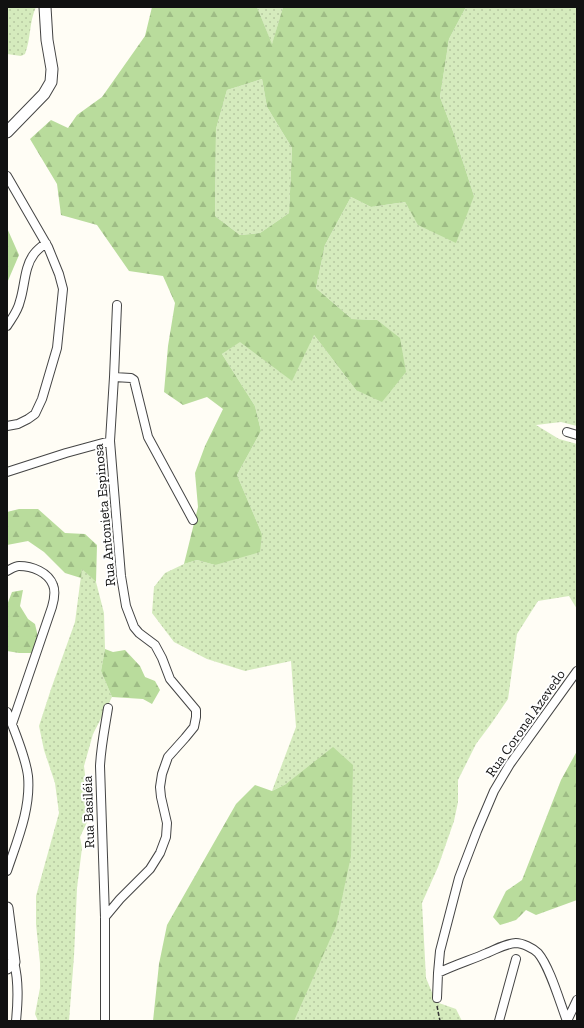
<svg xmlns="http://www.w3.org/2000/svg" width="584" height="1028" font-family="'Zilla Slab',serif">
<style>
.grass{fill:url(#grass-dots)}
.forest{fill:url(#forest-firs);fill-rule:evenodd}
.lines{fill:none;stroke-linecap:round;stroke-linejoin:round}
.minor-casing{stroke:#444;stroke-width:10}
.tertiary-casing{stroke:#444;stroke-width:13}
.path{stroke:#333;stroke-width:1.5;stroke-dasharray:4 2;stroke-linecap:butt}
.minor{stroke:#fff;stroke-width:8}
.tertiary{stroke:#fff;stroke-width:11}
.labels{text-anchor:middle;stroke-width:4;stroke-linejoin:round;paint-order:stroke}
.street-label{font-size:14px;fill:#111;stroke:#fff}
</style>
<defs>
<pattern id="grass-dots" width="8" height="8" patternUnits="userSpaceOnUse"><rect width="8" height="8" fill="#d5ebbd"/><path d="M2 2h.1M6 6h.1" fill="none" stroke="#b6c8a1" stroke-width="1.8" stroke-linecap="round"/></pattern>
<pattern id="forest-firs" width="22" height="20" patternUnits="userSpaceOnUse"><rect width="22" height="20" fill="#b9dc9c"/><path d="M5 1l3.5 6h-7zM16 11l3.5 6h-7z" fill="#9ebc85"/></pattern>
</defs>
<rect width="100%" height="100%" fill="#fffdf5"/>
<!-- grass -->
<path class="grass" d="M7,7h29c-7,15 -5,32 -11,47l-4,2 -14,-2z
M257,7h26l-11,38z
M466,7h111v419l-16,-4 -25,3 23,14 18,5v165l-8,-13 -31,5 -21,33 -9,65 -17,25 -15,20 -18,36v22l-4,19 -16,46 -16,36 4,75 10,24 20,7 6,12h-168l-8,-237 -14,7 24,-64 -5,-66 -46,10 -38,-12 -33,-17 -22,-29 2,-26 11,-14 19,-9 13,-4 18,5 47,-31 -25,-59 24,-44 -6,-25 -33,-52 17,-12 75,-7 42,55 21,-70 -25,-1 -36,-31 9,-43 26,-48 20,10 34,-5 14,23 55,-29 -20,-62 -14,-37 9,-58z
M262,79l5,28 25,41 -3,65 -29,20 -20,2 -25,-19 1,-87 11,-39z
M82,568l14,14 8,31 1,36 -4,22 11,26 -19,37 -9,32 2,17 6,17 -3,18 -9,19 2,11 -5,40 -3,68 -5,65h-31l-3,-7 5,-26v-25l-4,-39v-28l23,-83 -4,-30 -11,-33 -5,-24 12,-37 24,-67z"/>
<!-- forest -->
<path class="forest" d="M152,7h105l15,37 11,-37h183l-17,32 -9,58 14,37 20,62 -18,47 -38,-18 -13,-23 -34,5 -20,-10 -26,48 -9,43 36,31 25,1 23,18 6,34 -24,30 -26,-12 -42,-55 -22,46 -52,-39 -18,12 33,52 6,25 -24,44 25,59 -2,18 -45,13 -18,-5 -13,4 14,-57 -3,-34 10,-27 18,-37 -16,-12 -24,8 -19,-13 4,-46 7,-43 -12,-27 -34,-5 -32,-46 -36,-10 -4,-31 -27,-45 21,-19 17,8 9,-13 25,-18 43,-61zM262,79l5,28 25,41 -3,65 -29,20 -20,2 -25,-19 1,-87 11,-39z
M7,228l12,27 -12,28z
M19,509h19l27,24 20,1 12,11 -1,37 -14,-13 -1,9 -16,-5 -21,-21 -16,-11 -21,4v-33z
M23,590l-3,16 8,13 7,5 3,13 -5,16h-14l-12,-2v-46l5,-13z
M105,649l8,3 12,-2 15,16 5,11 10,4 5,9 -8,14 -9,-5 -31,-2 -11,-26z
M333,747l20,18 -2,91 -15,70 -42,95h-141l6,-57 8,-39 69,-121 19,-19 17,6 14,-7z
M577,751v149l-41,15 -10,-5 -10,10 -16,5 -7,-8 13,-26 16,-11 39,-100z"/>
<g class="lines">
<!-- minor casing -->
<g class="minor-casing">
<path id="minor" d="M7,176l41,71 11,27 4,15 -6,59 -15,51 -7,15 -7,5 -10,5 -11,2
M7,326c5,-8 11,-15 13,-25 5,-15 4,-34 14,-47 3,-4 8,-8 12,-11
M114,377l17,1 3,2 14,57 45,83
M567,432l10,3
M7,472l59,-19 44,-12
M7,571c4,-2 8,-5 12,-5 13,0 29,6 34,19 3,7 1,15 -1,22l-40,117
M7,712c7,17 19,47 21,64 3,33 -11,65 -21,95
M105,917l15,-18 30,-30 10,-16 6,-16 1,-14 -6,-26 -1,-10 2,-13 6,-17 17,-19 9,-11 2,-10v-7l-26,-31 -8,-21 -7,-13 -16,-12 -5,-6 -8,-21 -5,-30 -11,-135 4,-64 3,-72
M14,962c5,20 4,39 2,59
M437,998l1,-25
M105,1021v-104l-5,-151c1,-20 5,-39 8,-58
M499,1021l17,-62
M567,1021c-7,-18 -17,-54 -29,-68 -5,-5 -16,-10 -22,-10 -12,1 -19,6 -29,10 -16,7 -33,12 -49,20l2,-22 19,-73 18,-47 17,-40 16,-27 67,-93
M567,1021l10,-21"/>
</g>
<!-- tertiary casing -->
<g class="tertiary-casing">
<path id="tertiary" d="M7,132l37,-38 7,-12 1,-13 -5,-29 -2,-33
M7,908l7,54 -7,6"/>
</g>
<!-- path -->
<path class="path" d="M437,1006l3,15"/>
<!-- minor -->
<use href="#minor" class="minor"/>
<!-- tertiary -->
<use href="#tertiary" class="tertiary"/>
</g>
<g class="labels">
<!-- street labels -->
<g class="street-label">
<text transform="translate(104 515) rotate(-95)" y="5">Rua Antonieta Espinosa</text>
<text transform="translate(525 723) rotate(-55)" y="5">Rua Coronel Azevedo</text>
<text transform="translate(88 812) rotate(-92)" y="5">Rua Basiléia</text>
</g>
</g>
<!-- border -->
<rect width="584" height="1028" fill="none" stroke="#111111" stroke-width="16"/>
</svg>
